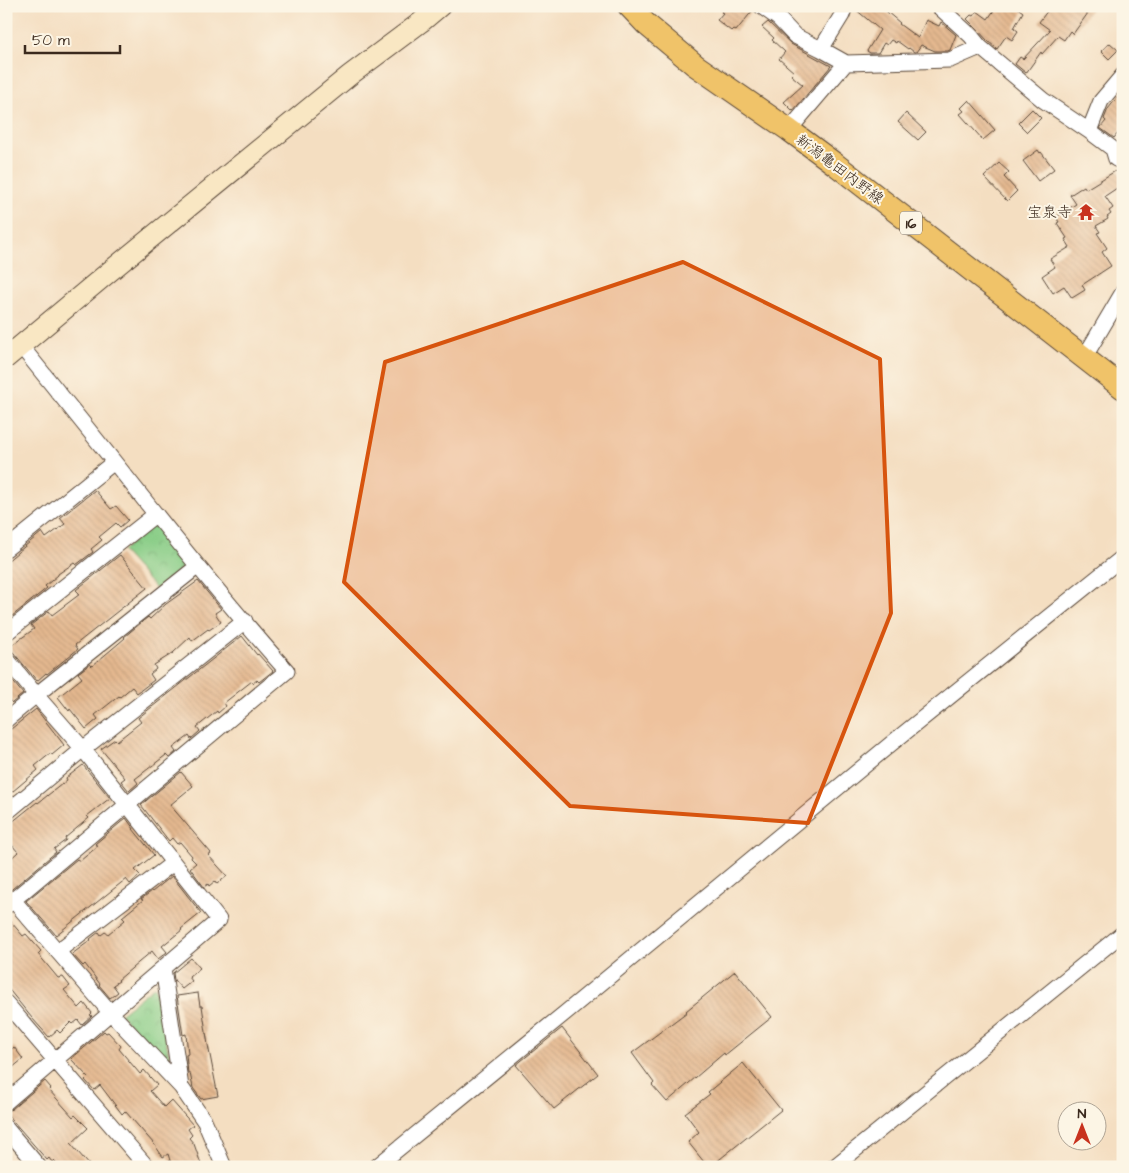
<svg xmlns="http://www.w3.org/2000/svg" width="1129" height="1173" font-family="'Architects Daughter','Klee One',sans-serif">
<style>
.park{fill:url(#park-crowns);stroke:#627c52}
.building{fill:url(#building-back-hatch)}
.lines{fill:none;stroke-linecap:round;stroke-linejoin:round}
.street-casing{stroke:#574536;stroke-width:17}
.secondary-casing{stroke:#574536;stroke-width:22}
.primary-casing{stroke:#574536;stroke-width:24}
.street{stroke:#fff;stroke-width:15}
.secondary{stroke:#f9e7c3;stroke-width:20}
.primary{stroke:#f0c369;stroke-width:22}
.marked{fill:#d7540e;fill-opacity:0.2;stroke:#d7540e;stroke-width:4;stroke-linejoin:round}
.labels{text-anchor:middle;stroke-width:4;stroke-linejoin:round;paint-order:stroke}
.shield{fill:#fcf5e5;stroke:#75675a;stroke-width:1}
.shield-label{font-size:14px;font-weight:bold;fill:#3b2a1e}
.street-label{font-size:15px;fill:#3b2a1e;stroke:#fcf5e5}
.poi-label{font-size:15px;fill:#3b2a1e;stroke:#fcf5e5;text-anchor:end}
</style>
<defs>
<pattern id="park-crowns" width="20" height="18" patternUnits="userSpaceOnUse" patternTransform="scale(1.25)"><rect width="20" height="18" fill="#89cd87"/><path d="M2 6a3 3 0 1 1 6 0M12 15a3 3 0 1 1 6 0" fill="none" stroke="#77b074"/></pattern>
<pattern id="building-back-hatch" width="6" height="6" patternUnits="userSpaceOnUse" patternTransform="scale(1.25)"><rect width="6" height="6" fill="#e4b88f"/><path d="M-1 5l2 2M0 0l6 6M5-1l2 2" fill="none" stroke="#c49e7b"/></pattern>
</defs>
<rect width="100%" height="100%" fill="#fcf5e5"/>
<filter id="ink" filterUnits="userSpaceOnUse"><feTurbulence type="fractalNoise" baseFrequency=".02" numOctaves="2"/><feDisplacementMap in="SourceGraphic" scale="10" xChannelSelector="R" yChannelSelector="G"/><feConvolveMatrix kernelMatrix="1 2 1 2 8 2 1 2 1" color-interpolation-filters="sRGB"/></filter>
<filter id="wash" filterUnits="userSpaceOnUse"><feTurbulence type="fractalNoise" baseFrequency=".0096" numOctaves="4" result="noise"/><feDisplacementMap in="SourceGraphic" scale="20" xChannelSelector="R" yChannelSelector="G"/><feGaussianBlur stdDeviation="1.12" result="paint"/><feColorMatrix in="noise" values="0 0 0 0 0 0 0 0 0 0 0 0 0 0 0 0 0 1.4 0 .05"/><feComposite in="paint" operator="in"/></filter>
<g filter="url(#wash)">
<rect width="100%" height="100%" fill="#f4dec1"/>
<!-- park -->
<path class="park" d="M151,526h5l28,35 1,5 -29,23 -34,-38z
M155,986l17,84 -52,-56z"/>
<g id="blocks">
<!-- building -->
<path class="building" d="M726,6h26l1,4 -17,21 -3,-2 -2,2 -14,-11 6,-7 -2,-1z
M854,6h26l20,17 -1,1 19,14 8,-18 13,6 2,-4 15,13 -6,15 -2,1h-13l-14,-6 -5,7h-2l-5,-4 -1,1 -11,-8 -1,2 -5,-3 -4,5 -3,-2 -6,10h-8l-3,-2 13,-21 -26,-22z
M997,6h18l8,6 -9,16 4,3 -6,9 -6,-4 -9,13 -10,-9 -10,-11 -10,-10 4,-4 2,1 4,-5 11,8z
M1051,6h42l-20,28 -3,-3 -6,9 -6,-4 -16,18 -1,-2 -15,21 -11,-9 5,-7 3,2 27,-29 -11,-8z
M768,22l23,22 40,22 -38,45 -9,-9 19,-17 -12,-10 3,-3 -15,-13 6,-7 -13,-12 2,-2 -12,-11z
M1110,43l8,7 -9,9 -8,-8z
M1123,90v37l-9,11 -14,-10 6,-7 -2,-2 4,-10z
M969,100l26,30 -12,10 -23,-26 4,-3 -3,-3z
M1032,109l9,9 -14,14 -9,-9z
M906,113l20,19 -8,8 -20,-18z
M1038,150l2,3 1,-1 13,17 -16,12 -15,-20z
M999,163l10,9 -5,5 13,14 -10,10 -23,-24z
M1117,170l6,10v4l-18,12 8,12 -4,3 2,3 -4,3 1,2 -12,7 4,6 -3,1 10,15 -5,4 9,14 -29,19 3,5 -13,8 -8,-12 -11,7 -11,-17 13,-9 -5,-8 20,-12 -5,-8 2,-1 -10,-15 2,-1 -3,-5 20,-13 -6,-9 14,-9 2,3z
M95,490l16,19 5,-3 12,14 -8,7 -4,-4 -17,14 3,3 -11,9 2,3 -17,13 -2,-2 -16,11v1l-13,11 2,2 -41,33v-59l36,-30 4,6 19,-14 -5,-6z
M120,555l27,33 -72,57 3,4 -31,25 -1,-1 -9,8 -28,-34 25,-18 -3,-4 18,-14 3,4 28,-21 -4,-4z
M198,581l23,28 -6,4 6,9 -12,8 -1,-1 -16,12 -2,-4 -17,16 -19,12 2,4 -6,5 4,6 -17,13 -5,-6 -12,10 -1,-1 -24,19 3,4 -12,10 -16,-20 -1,2 -11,-14 24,-19 -4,-5 12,-9 2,2 33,-28 -1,-1 24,-20 2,2 16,-15z
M242,636l15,19 1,-1 15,17 -14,11 -2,-2 -4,3 -1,-2 -28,22 2,3 -8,7 -1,-2 -20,16 3,4 -9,8 -2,-3 -16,12 3,4 -7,6 -3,-3 -31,24 3,4 -9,8 -8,-10 4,-3 -24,-29 14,-10 2,2 24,-19 -3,-4z
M10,678l13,16 -11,9 -6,-6v-15z
M36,709l28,36 -12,10 -1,-2 -16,13 3,4 -32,27v-64z
M83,765l27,33 -23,18 2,2 -24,20 1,2 -12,9 2,3 -50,42v-31l12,-11 -12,-14v-11l31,-25 1,1 29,-23 -1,-2z
M181,772l12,14 -23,19 41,48 -3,2 19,21 -10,8 -2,-3 -6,5 -1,-2 -4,3 -14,-19 6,-5 -5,-5 1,-2 -12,-14 -3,2 -5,-6 -3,3 -28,-36z
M126,818l8,11h-1l21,26 -19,15 5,5 -10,9 -4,-5 -70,56 -30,-34 51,-42 3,2 18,-15 -3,-2z
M172,876l29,37 -20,16 1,1 -20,16 5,6 -9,7 -6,-8 -34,29 1,1 -6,4 5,7 -8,6 -11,-13 1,-1 -15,-20 -2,2 -11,-12 19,-14 -1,-1 9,-7 2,3 4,-3 3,2 17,-14 -3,-3 21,-17 -2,-1 11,-8v1z
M6,916l17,20 3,-2 15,17 -3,3 20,24 5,-1 7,9 -6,4 15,18 5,-5 8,10 -2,2 2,1 -10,9 -4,-5 -5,4 -2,-2 -11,11 -3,-3 -8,7 -17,-19 -26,-32z
M191,958l9,10 -11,9 3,4 -10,8 -8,-9 -1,-7z
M735,971l37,46 -47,38 -1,-2 -57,49 -15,-17 2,-2 -22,-30 55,-41 -1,-1z
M198,993l2,13h2l6,39 10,51 -17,3 -8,-11 -3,-15h-2l-2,-18 2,-1 -2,-20 -3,1 -6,-39z
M562,1028l36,46 -44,35 -38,-44z
M104,1031l2,2 2,-1 13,14 -2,3 21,25 4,-4 13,15 -7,6 14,16 7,-7 22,25 -5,4 4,6 -3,3 5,6 8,23h-30l-4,-13 -5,3 -9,-13 -29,-33 -3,3 -22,-29 -6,5 -9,-10 3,-3 -17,-18z
M14,1047l9,12 -17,14v-19z
M743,1063l38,47 -71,57h-2l-20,-25 11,-10 -14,-19 25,-19 -2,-2z
M45,1081l6,7 -2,2 24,27 2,-2 13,13 -17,16 20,23h-31l-6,-7 -2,2 -3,-4 -2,2 -41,-47v-2l6,-2z"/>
</g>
</g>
<g filter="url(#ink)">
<use href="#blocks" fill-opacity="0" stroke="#574536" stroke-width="1"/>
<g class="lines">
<!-- street casing -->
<g class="street-casing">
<path id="street" d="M761,6l17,12 17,18 26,13
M938,6l33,30 9,11 63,53 46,31 24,18 3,10 7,3
M846,63l104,-3 30,-13
M789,130l57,-67 -25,-14 21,-34 3,-9
M1089,131l12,-30 22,-26
M1084,358l39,-66
M6,549l108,-87
M6,633l150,-119
M6,658l30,37 47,54 136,171 -213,182
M6,720l30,-25 162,-129
M6,813l77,-64 162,-128
M13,900l98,113 70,74 24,35 19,45
M6,906l281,-235c-50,-56 -98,-115 -145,-174 -40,-51 -81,-101 -121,-151
M58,951l115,-88
M163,968l18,119
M6,1003l141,164
M6,1128l33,39
M376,1167l189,-154 327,-270 231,-186
M834,1167l289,-234"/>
</g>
<!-- secondary casing -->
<g class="secondary-casing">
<path id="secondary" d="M6,358l103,-86 241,-197 71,-53 19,-16"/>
</g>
<!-- primary casing -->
<g class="primary-casing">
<path id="primary" d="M629,6l17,18 49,41 94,65 46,34 288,224"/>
</g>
<!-- street -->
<use href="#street" class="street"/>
<!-- secondary -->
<use href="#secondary" class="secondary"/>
<!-- primary -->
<use href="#primary" class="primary"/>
</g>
</g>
<!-- marked area -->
<path class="marked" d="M683,262l197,97 11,254 -83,210 -238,-17 -226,-224 41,-220z"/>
<!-- icons -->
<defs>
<g id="temple-bare" transform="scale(1.35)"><path d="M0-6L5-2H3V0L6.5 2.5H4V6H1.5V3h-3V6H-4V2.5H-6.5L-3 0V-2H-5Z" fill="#c8321e" stroke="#fcf5e5" stroke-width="2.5" paint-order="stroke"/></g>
</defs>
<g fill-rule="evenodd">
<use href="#temple-bare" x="1086" y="212"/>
</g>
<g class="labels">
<!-- shield labels -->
<rect class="shield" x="900" y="211.5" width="22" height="23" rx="4"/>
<g class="shield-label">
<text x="911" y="228">16</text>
</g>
<!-- street labels -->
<g class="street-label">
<text transform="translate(840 169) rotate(37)" y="5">新潟亀田内野線</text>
</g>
<!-- poi labels -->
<g class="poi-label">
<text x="1072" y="217">宝泉寺</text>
</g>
</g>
<!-- margin -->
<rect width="1129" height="1173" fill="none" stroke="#fcf5e5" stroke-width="25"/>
<!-- north arrow -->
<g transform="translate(1082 1126)"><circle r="24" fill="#fcf5e5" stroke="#afa495"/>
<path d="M0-4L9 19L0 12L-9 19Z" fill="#c8321e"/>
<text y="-8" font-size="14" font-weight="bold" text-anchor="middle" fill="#3b2a1e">N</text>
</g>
<!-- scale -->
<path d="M25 45v8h95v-8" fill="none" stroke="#3b2a1e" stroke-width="2.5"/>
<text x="32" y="45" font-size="15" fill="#3b2a1e" stroke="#fcf5e5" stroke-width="4" paint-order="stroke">50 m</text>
</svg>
